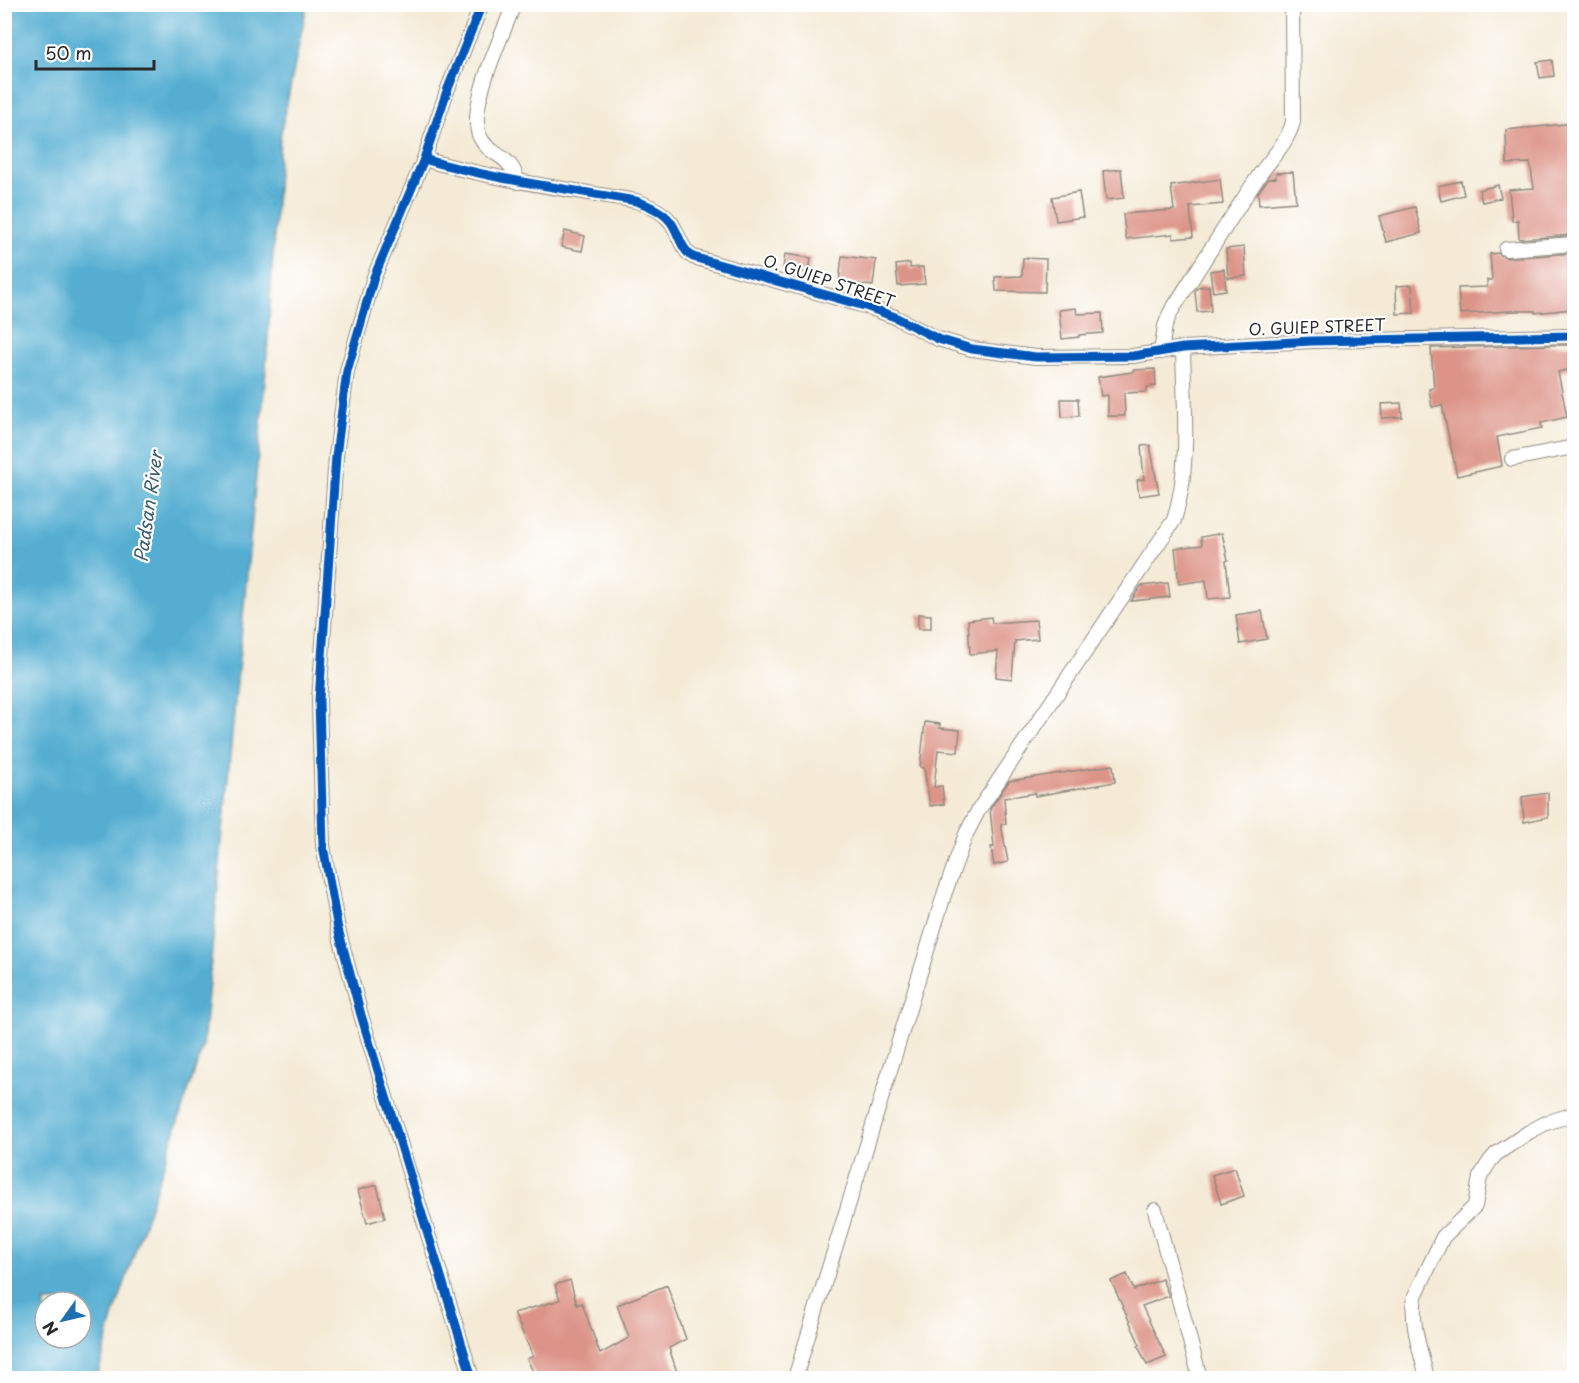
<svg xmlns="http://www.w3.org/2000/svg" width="1579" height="1383" font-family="'Playpen Sans',sans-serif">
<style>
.water{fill:#55aed2;stroke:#406c7e;stroke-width:1.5;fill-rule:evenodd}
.building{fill:#dd9488}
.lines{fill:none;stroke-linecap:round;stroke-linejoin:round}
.minor-casing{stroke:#908a80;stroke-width:16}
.minor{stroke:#fff;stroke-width:14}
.cycleway-casing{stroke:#fff;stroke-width:13}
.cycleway{stroke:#0057b8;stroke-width:9}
.labels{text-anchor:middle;stroke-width:4.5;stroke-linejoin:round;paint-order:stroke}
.street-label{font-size:16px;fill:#2b2b2b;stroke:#fff}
.water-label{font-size:18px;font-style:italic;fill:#3c5f6e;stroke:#fff}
</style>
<rect width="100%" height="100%" fill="#fff"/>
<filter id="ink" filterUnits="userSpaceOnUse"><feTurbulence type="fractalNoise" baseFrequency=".0167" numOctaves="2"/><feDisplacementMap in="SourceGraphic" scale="12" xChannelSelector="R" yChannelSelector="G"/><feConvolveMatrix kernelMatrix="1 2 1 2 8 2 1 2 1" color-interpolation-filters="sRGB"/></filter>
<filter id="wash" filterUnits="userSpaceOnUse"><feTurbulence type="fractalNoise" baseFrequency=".008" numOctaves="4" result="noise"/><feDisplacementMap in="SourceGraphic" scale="24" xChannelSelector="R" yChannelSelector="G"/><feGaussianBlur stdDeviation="1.35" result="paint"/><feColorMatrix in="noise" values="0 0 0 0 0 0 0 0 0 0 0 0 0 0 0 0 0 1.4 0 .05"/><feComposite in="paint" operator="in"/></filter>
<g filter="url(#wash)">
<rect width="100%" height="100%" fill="#f4ead6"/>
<!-- water -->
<path class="water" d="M5,4l302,1 -27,132 -14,232 -63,677 -90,272 -16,60h-92zM45,1302h36v36h-36z"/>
<g id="blocks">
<!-- building -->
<path class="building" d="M1552,60l2,16 -14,2 -3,-16z
M1575,123v112l-56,4 -1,-19 -6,1 -3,-31 25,-2 -4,-25 -23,1 -1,-34z
M1121,169l3,29 -18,2 -3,-29z
M1293,172l3,30 -37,3 -1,-12 10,-14 8,-1v-5z
M1220,179l3,25 -33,3 3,30 -20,2v-5l-47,5 -3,-25 51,-4 -3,-24z
M1461,181l3,14 -23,6 -3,-15z
M1498,185l3,13 -19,4 -3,-12z
M1079,192l4,25 -27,4 -4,-24z
M1415,207l6,26 -35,9 -7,-26z
M565,231l20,5 -3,15 -21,-4z
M1244,247l2,29 -18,2 -2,-29z
M1498,253l9,5 68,-5v27h-5l2,29 -37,4v-2h-23l-52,3 -2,-26 29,-1v-7h5l-2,-26z
M785,254l26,4 -2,15 -26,-4z
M842,256l34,4 -3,26 -34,-4z
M1023,258l23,1 -1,33 -49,-1 -1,-14 27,-1z
M910,263v5l13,-1 2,17 -27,2 -2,-21z
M1224,269l2,21 -13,2 -3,-21z
M1412,285l2,28 -17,1 -1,-28z
M1209,286l2,25 -14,1 -2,-21 3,-4z
M1076,308l1,6 25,-1 1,20 -24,2v2l-17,2 -3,-29z
M1553,345h22v23l-17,4 9,45 -26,6 1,5 -45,9 5,29 -45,10 -15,-71 -10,2 -3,-18 5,-1 -3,-40z
M1155,369l1,17 -9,1v5l-23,1 1,23h-17v-21l-7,1 -3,-19 35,-5v-2z
M1061,399h17l1,17 -17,1z
M1401,403l1,14 -20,1 -1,-14z
M1150,445l9,48 -20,3 -2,-16 7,-1 -3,-33z
M1222,533l6,27 -2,1 4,36 -22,2 -2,-19 -27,4 -4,-36 27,-3 -1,-8z
M1168,583l2,14 -39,4 10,-15z
M1262,611l5,28 -27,5 -4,-29z
M918,614l13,1v14h-13z
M991,617l1,6 44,-3 2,19 -23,2 -3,38 -16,-2 2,-26 -28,3 -2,-34z
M925,722l15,2v4l20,2 -2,22 -20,-2 -4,37 8,-1 2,18 -14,2 -6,-38 -4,-1z
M1113,765l2,17 -80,14v-3l-31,5 2,26h-5l7,38 -14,3 -3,-18h3l-4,-38 19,-28z
M1548,793v24l-24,5 -2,-25z
M1235,1168l9,28 -23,8 -9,-29z
M377,1185l8,33 -18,5 -9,-33z
M1127,1274l7,16 28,-11 7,17 -27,10 24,51 -19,8 -9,-19 2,-1 -29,-64z
M570,1280l7,25 5,-2 18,51 29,-16 -12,-33 50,-20 19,54 -17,9 8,24 -18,6h-123l-9,-19 6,-3 -19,-43 46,-13 -5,-15z"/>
</g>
</g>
<g filter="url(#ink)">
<use href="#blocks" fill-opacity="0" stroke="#908a80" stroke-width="1.5"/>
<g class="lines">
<!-- minor casing -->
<g class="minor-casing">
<path id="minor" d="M514,4c-11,31 -48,104 -34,133 6,13 18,16 27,25 6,5 9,13 11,20
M424,159c70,21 140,29 212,42 12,4 26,10 34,20 9,11 10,28 23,36l175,50 27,10 43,22 34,10 64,8 97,-1 50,-8 129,-7 262,-5
M1506,249l68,-5
M1161,352l4,-26 5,-13c29,-45 58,-91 88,-136 12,-18 29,-33 35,-55l-1,-118
M1512,459l62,-12
M1155,1210l45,168
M472,1378l-111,-363 -23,-86 -15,-83 -4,-146 17,-244 11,-85 27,-94 50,-118 23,-68 35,-87
M795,1378l150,-486 21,-58 12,-23 196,-291c17,-54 10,-116 9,-172
M1427,1378c-6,-26 -17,-54 -12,-82l28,-59 32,-31 5,-29 10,-16 6,-7 33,-22 17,-9 28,-9"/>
</g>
<!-- minor -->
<use href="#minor" class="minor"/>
<!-- cycleway casing -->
<g class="cycleway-casing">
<path id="cycleway" d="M424,159c70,21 140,29 212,42 12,4 26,10 34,20 9,11 10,28 23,36l175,50 27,10 43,22 34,10 64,8 97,-1 50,-8 129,-7 262,-5
M472,1378l-111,-363 -23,-86 -15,-83 -4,-146 17,-244 11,-85 27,-94 50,-118 23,-68 35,-87"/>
</g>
<!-- cycleway -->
<use href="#cycleway" class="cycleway"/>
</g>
</g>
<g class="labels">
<!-- street labels -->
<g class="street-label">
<text transform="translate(829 281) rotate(18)" y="6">O. GUIEP STREET</text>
<text transform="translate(1317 327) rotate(-2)" y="6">O. GUIEP STREET</text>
</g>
<!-- water labels -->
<g class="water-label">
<text transform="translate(149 507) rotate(-82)" y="6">Padsan River</text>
</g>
</g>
<!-- margin -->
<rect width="1579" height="1383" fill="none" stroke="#fff" stroke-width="24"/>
<!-- north arrow -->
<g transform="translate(63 1320) rotate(236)"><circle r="28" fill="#ffffff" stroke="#aaaaaa" stroke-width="1.5"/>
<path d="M0-4.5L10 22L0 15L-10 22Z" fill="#1f6fb2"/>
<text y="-9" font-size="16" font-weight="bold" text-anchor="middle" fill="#2b2b2b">N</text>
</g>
<!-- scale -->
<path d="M36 60v9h118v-9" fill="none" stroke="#2b2b2b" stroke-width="3"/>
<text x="45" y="60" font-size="18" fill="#2b2b2b" stroke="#ffffff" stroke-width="4.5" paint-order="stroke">50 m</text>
</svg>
